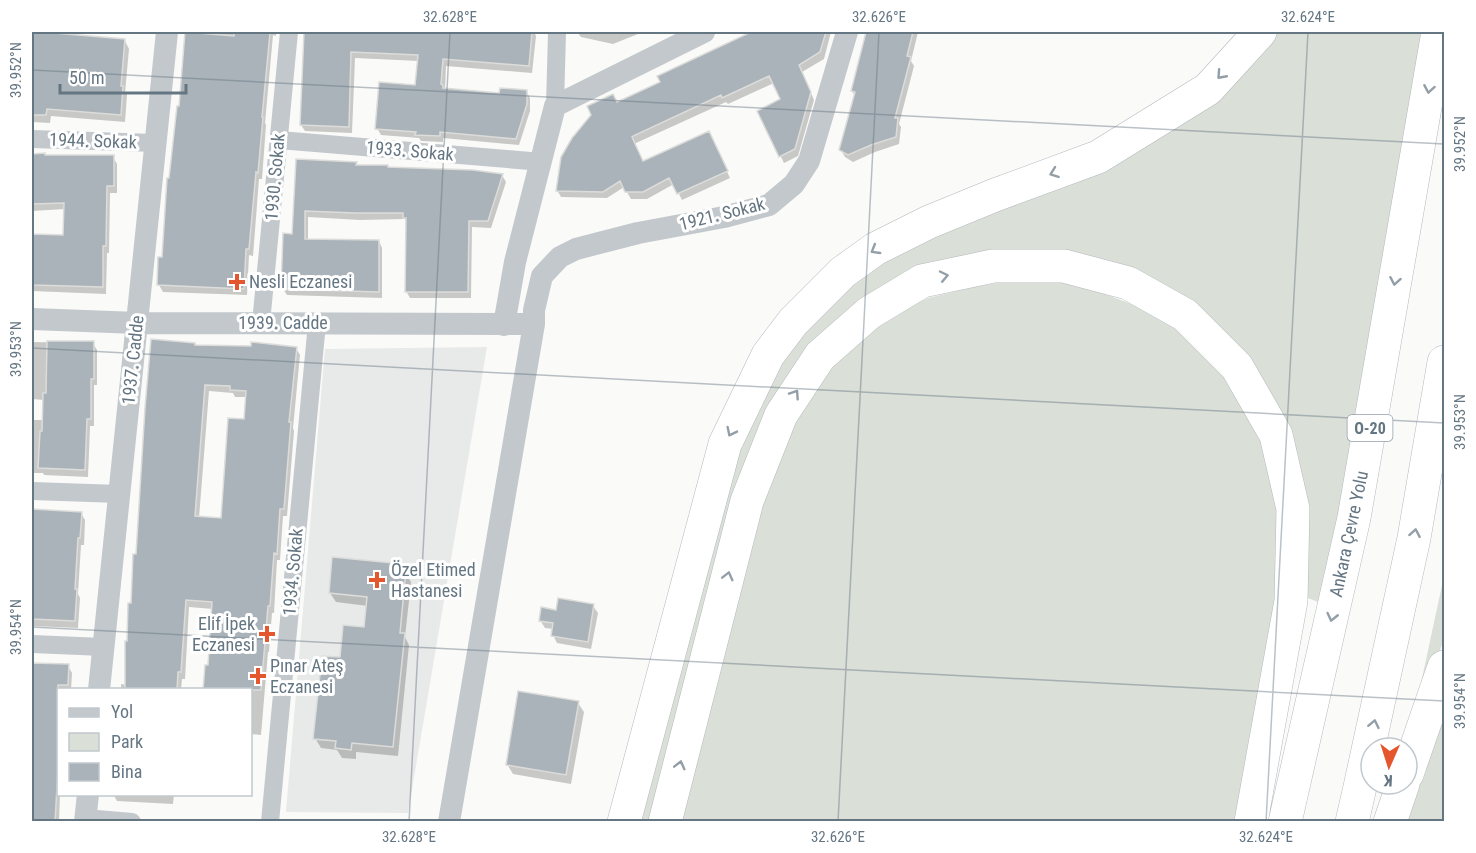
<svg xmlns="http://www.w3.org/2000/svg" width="1476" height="853" font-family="'Roboto Condensed',sans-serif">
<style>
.built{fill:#e8e9e9}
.green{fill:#dadfd7}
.shadow{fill:#0003;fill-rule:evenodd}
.building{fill:#aab3b9;stroke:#dcdcda;stroke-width:1.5;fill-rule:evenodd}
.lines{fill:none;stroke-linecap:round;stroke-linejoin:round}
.motorway-casing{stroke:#b4b9bd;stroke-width:34}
.minor{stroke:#c3c8cc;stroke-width:18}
.tertiary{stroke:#c3c8cc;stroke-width:22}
.motorway{stroke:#fff;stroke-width:33}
.oneway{stroke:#939fa8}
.ticks{fill:none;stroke:#657683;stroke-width:1.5;stroke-opacity:0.45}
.poi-dot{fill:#e4572e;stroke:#fff;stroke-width:2}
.labels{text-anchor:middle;stroke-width:6;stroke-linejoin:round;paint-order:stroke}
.shield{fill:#fff;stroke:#939fa8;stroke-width:1.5}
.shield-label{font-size:16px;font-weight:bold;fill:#657683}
.street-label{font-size:18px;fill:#657683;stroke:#fff}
.poi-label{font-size:18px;fill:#657683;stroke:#fff;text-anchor:start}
.neatline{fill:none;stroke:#657683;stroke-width:2}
.ticks-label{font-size:15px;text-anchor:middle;fill:#657683}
</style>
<rect width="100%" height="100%" fill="#fafaf8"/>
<!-- built -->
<path class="built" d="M487,347l-79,466 -122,-1 39,-463z"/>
<!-- green -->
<path class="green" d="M1269,32h159l-5,47 -102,524 -16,-6 -25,-186 -148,-131 -213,-4 -140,136 -122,409 -22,1 102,-379 63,-112 52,-56 182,-84z
M1023,279l52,4 59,22 35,17 57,49 28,38 33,114 -42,298 -572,1 102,-359 23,-46 34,-52 54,-47 42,-20 50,-12z
M1444,576v63l-17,47 -6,-3z
M1444,708v113l-42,1z"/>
<!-- shadow -->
<path class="shadow" d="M32,32h28v3l65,6 4,8 -4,44 2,2 -2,27 -74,-6 -1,7 -18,-1z
M186,32h90v4l-3,-1 -8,88 1,2 -4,54h-3l-6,77 -4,-1 -2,40 -84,-3 -4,-7 21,-177z
M306,32h228l2,4 -4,37 -86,-7 -1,24 55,5 26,-4 4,7v13l-11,34 -76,-7v4l-22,-1 -2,-3 -38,-3 -4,-7 40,-42 2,-25 -64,-3 -3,75 -47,-2 -4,-6z
M577,32h66l-30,12 -32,-7z
M754,32h77l-7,27 -22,13 12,28 -16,56 -14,7 -25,-52 23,-11 -8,-17 -46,21 -2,-2 -90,41 -1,2 8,17 69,-22 18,38 -48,22 -8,-16 -27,15h-16l-7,-12 -17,11 -46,-1 -4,-7 60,-87 45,-21 -3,-5z
M868,32h50l-7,29 3,5 -15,58 2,3 -2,17 -24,8 -22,10 -8,-5 -4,-7 14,-54 -3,-5z
M32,155h12l1,2h68l4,7v29h-7l-1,60h-2l-1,41 -74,-3v-55h32l1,-27 -33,2z
M297,160l59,3 1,4 145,8 4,7 -15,46 -19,-1 -1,71h-61l-4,-7 1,-68 -2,-4 -45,1 -52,-3v23l71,1 3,7v50l-95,-3 -4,-6 11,-54z
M32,342l61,1 4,7v35h-3v41h-4l-2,51 -44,-2 -1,-2h-11v-53h12v-20l-12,-1z
M195,346l101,2 4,7 -7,73 1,3 -7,85h-4l-3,44h-3l-3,53h-2l-3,39h-1l-7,83 -11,-1v-44l-41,-23 4,-58 -24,-2 -4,72h-3l-1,11h-60v-6l5,1 6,-81 6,-49zM209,391l24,2 2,4h12l-2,23 -23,99 -23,-1z
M32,510l49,3 4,7 -1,25h-3l-3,49 2,4 -2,30 -46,-2z
M392,564l3,7 10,1 6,10 -6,55 4,8 -11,111 -42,-4v7l-14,-1 -5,-8 -16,-2 -6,-10 26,-79 25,-30 2,-23 -32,-4 -6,-9z
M593,606l5,7 -7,36 -34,-6 -4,-8 1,-6 -9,-1 -5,-8 17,-8z
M32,664l36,2 4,7 -1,17h-13v104h2l-1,28h-27z
M578,703l6,9 -13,72 -58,-10 -6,-10z
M113,794h61l-1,10 -56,-3z"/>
<!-- building -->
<path class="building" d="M32,32h23v1l70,6 -4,47h2l-2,29 -74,-6 -1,6h-14z
M185,32l49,4v-4l36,1 -8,84h1l-5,56 -2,-1 -7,77h-3l-2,40 -87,-4 1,-28h4l5,-79h2l8,-72h2z
M304,32h228l-3,34 -86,-7 -2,25 2,1v3l56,5 1,-5 27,2v14l-11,35 -76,-7v4l-25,-1 1,-3 -41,-3 4,-47 36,3 3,-30 -67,-3 -2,75 -49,-2z
M751,32h75l-6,20 -21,13 12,27 -16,57 -16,8 -22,-46 23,-12 -11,-23 -47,22 -1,-3 -88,41 -1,1 11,24 66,-30 19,40 -51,23 -8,-16 -26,14h-18l-5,-11 -17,11 -47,-1 5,-34 11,-19 19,-23 -4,-9 26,-12 4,8 43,-20 -3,-6z
M866,32h47l-6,24 4,1 -16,61h3l-2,19 -25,8 -23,10 -9,-5 16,-58 -4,-1z
M45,153v2h69v31h-7l-1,60h-3v41l-71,-2v-51l31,1 1,-32 -32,1v-50z
M296,159l61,3 -1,3h32v2l85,3 30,4 -15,47h-19l-1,71h-63l1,-74h-3v-5h-47l-51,-2v28l74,1v52l-98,-3 2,-56 9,1z
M151,339l44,4v2l56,1v-4l46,5 -8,75h2l-7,87h-4l-3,45 -3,-1 -4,53h-2l-7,84h-58l2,-25h3l4,-63 -26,-2 -5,72h-3l-1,18h-52v-49h2l1,-38h3l2,-49h3l9,-146zM205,385l25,1v4l16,1 -2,28 -16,-1 -7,100 -26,-2z
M47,341h47v38h-3v40h-4l-2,51 -47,-2 2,-37h2l1,-38h3z
M32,509l50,3 -2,26h-2l-3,51h2l-2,32 -43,-2z
M332,557l61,6 -1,6 14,1 -6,63h5l-12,114 -41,-4 -1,7 -16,-2 1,-7 -23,-2 9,-83 18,1 3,-32 21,2 3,-30 -38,-4z
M558,598l36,6 -6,38 -37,-6 2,-13 -14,-2 2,-14 15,3z
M32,663l37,1 -1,21h-10v83l-3,54h-23z
M518,691l61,10 -13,74 -60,-10z"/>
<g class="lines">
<!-- motorway casing -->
<g class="motorway-casing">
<path id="motorway" d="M1407,774l37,-107
M624,822l101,-378 43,-89 25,-33 50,-50 32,-23 54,-27 66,-27 103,-38 110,-68 52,-57
M665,822l82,-321 34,-86 39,-59 49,-43 53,-32 71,-15h71l64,17 57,32 52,52 39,68 17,74 -2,92 -40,221
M1285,822l69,-304 84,-486
M1352,822l8,-35 54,-249 30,-176
M1390,822l13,-38"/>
</g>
<!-- minor -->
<path class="minor" d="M555,106l2,-74
M32,139l123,4
M279,140l263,22
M261,323l28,-291
M32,491l87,3
M32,644l71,3
M85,818l47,4
M270,822l47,-499"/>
<!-- tertiary -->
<path class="tertiary" d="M32,319l105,4 397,1
M504,325l11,-63 40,-156 149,-74
M99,690l68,-658
M85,822l3,-28
M449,822l85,-498v-14l8,-34 18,-19 16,-8 62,-16 86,-16 45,-12 25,-21 15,-23 38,-129"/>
<!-- motorway -->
<use href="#motorway" class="motorway"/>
</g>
<!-- one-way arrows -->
<defs><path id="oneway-chevron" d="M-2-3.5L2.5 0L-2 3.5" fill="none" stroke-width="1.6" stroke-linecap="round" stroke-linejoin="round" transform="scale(1.5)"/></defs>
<g class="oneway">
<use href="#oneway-chevron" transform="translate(1221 75) rotate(132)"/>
<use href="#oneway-chevron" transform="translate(1429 89) rotate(100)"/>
<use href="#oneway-chevron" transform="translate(1054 173) rotate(160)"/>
<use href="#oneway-chevron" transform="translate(875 250) rotate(149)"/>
<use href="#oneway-chevron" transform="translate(944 276) rotate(-12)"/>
<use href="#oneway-chevron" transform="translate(1395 281) rotate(100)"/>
<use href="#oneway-chevron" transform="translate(795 394) rotate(-56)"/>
<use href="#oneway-chevron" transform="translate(731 432) rotate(116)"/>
<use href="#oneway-chevron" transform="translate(1415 533) rotate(-80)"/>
<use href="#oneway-chevron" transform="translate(728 576) rotate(-76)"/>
<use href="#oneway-chevron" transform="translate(1332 617) rotate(103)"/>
<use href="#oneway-chevron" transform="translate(1374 724) rotate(-78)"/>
<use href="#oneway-chevron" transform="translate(680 765) rotate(-76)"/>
</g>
<!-- ticks -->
<path class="ticks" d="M32,70l1412,74M32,348l1412,75M32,627l1412,74M409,822l41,-790M838,822l41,-790M1266,822l42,-790"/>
<!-- markers -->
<g class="poi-dot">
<path d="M234 273h6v6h6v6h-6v6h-6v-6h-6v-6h6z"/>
<path d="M374 571h6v6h6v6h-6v6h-6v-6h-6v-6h6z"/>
<path d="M264 625h6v6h6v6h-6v6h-6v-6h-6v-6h6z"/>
<path d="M255 667h6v6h6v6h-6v6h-6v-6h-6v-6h6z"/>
</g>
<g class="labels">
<!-- shield labels -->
<rect class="shield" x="1347.5" y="415" width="45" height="26" rx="4.5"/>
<g class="shield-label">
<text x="1370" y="434">O-20</text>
</g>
<!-- street labels -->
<g class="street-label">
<text transform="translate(93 141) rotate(2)" y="6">1944. Sokak</text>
<text transform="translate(410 151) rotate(5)" y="6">1933. Sokak</text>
<text transform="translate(275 177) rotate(-85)" y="6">1930. Sokak</text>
<text transform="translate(722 214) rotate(-14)" y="6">1921. Sokak</text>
<text x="283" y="329">1939. Cadde</text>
<text transform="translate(133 360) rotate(-84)" y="6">1937. Cadde</text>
<text transform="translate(1349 534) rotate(-78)" y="6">Ankara Çevre Yolu</text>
<text transform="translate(293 572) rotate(-85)" y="6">1934. Sokak</text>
</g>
<!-- poi labels -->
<g class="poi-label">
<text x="249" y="288">Nesli Eczanesi</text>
<text x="391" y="576">Özel Etimed<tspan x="391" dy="21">Hastanesi</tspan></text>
<text x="255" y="630" text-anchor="end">Elif İpek<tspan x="255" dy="21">Eczanesi</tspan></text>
<text x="270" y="672">Pınar Ateş<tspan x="270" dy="21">Eczanesi</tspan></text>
</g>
</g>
<!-- border -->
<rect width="1476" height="853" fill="none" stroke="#ffffff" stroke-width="66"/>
<!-- legend -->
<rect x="57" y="688" width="195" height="108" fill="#ffffff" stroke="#c1c8cd" stroke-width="1.5"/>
<rect x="69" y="708" width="30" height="9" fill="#c3c8cc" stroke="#c1c8cd" stroke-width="1.5"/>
<text x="111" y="718" font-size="18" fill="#657683">Yol</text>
<rect x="69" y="733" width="30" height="18" fill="#dadfd7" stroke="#c1c8cd" stroke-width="1.5"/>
<text x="111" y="748" font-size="18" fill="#657683">Park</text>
<rect x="69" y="763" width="30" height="18" fill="#aab3b9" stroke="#c1c8cd" stroke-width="1.5"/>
<text x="111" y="778" font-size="18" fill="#657683">Bina</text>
<!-- north arrow -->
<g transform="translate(1389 766) rotate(183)"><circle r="28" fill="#ffffff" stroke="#c1c8cd" stroke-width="1.5"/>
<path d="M0-4.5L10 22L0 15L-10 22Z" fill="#e4572e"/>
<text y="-9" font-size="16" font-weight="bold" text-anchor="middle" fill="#657683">K</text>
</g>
<!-- scale -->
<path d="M60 84v9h126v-9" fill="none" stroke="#657683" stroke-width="3"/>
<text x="69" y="84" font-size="18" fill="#657683" stroke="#ffffff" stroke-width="4.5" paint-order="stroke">50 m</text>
<rect x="33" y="33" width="1410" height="787" class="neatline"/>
<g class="ticks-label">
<text x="450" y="22">32.628°E</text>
<text x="879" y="22">32.626°E</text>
<text x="1308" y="22">32.624°E</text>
<text transform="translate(16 70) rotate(-90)" y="5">39.952°N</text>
<text transform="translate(1460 144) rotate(-90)" y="5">39.952°N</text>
<text transform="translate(16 349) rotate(-90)" y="5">39.953°N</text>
<text transform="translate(1460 422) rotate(-90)" y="5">39.953°N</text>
<text transform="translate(16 627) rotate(-90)" y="5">39.954°N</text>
<text transform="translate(1460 701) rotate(-90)" y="5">39.954°N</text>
<text x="409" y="842">32.628°E</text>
<text x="838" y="842">32.626°E</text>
<text x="1266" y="842">32.624°E</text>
</g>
</svg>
